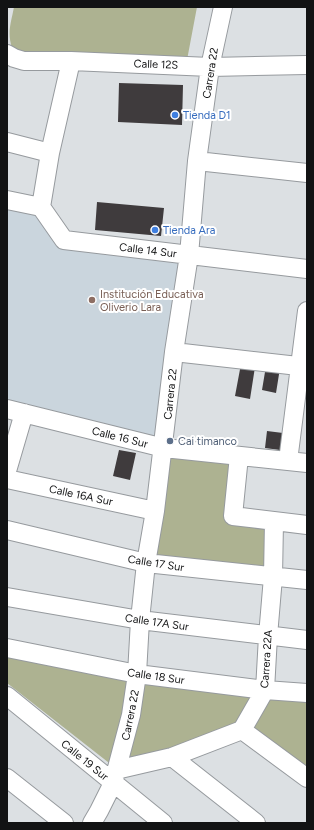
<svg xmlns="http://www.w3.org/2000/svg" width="314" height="830" font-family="Figtree,sans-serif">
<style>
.built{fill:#cad5dd}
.green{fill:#adb291}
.building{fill:#3f3b3d}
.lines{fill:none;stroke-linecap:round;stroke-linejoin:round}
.minor-casing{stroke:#969a9e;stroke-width:20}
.minor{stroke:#fff;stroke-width:18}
.shop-dot{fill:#3f7fe0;stroke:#fff;stroke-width:1.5}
.education-dot{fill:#8d6e63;stroke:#fff;stroke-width:1.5}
.service-dot{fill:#5c6f8a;stroke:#fff;stroke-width:1.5}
.labels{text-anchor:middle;stroke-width:4;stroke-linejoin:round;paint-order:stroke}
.street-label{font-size:11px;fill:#121314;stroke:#fff}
.shop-label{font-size:11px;fill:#366cbe;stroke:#fff;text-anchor:start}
.education-label{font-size:11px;fill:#785e54;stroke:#fff;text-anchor:start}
.service-label{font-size:11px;fill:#4e5e75;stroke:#fff;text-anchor:start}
</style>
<rect width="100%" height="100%" fill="#dce0e3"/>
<!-- built -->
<path class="built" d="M7,204l34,7 22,32 119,14 -24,184 -151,-37z"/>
<!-- green -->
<path class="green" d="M14,7h183l-10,53 -159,-5 -16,-7c-5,-16 -1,-25 2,-41z
M166,451l72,8 -9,59 40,7v48l-119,-12z
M7,649l300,46v81l-67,-50 -67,29 -60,11 -106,-83z"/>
<!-- building -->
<path class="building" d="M119,83l64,2 -1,40 -64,-3z
M97,202l67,6 -3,28 -66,-6z
M241,364l14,3 -5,32 -15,-3z
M266,366l14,2 -4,25 -14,-3z
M267,431l16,2 -3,17 -15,-2z
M119,450l17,3 -6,27 -17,-4z"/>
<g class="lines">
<!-- minor casing -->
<g class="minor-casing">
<path id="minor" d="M7,54l7,4 10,3h47l139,6 97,-2
M7,142l43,11
M197,161l110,12
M7,200l34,7 23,33 243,29
M41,207l9,-54 21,-92
M174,352l133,15
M7,409l157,39 143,15
M239,456l-6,60 74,9
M288,461l19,-150
M7,471l17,-58
M7,479l148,32
M7,530l139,33 161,17
M7,597l133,23 167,20
M7,648l130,26 128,16 42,3
M7,696l156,127
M242,730l65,48
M172,757l84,66
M116,770l56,-13 70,-27 23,-40 3,-54 5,-59 1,-55
M7,778l57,45
M92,823l7,-12 14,-28 18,-68 6,-41 3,-54 6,-57 9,-52 19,-159 15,-97 8,-94 13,-94 13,-60"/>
</g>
<!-- minor -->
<use href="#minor" class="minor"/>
</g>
<!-- markers -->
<g class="shop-dot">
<circle cx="175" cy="115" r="4"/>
<circle cx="155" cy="230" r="4"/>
</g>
<circle class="education-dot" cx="92" cy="300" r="4"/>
<circle class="service-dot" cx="170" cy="441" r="4"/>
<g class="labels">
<!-- street labels -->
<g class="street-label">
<text transform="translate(156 64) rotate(2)" y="4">Calle 12S</text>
<text transform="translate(210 73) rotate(-81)" y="4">Carrera 22</text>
<text transform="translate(148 250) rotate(7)" y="4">Calle 14 Sur</text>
<text transform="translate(170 394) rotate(-84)" y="4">Carrera 22</text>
<text transform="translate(120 437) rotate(14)" y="4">Calle 16 Sur</text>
<text transform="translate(81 495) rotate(12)" y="4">Calle 16A Sur</text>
<text transform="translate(156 563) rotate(9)" y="4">Calle 17 Sur</text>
<text transform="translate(157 622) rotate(8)" y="4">Calle 17A Sur</text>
<text transform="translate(266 659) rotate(-86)" y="4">Carrera 22A</text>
<text transform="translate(156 676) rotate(8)" y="4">Calle 18 Sur</text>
<text transform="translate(130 715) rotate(-79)" y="4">Carrera 22</text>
<text transform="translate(85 760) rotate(39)" y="4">Calle 19 Sur</text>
</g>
<!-- shop labels -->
<g class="shop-label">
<text x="183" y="119">Tienda D1</text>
<text x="163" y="234">Tienda Ara</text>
</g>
<!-- education labels -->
<g class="education-label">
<text x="100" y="298">Institución Educativa<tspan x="100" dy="13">Oliverio Lara</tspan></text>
</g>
<!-- service labels -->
<g class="service-label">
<text x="178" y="445">Cai timanco</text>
</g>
</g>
<!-- border -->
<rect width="314" height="830" fill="none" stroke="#121314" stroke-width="16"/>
</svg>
